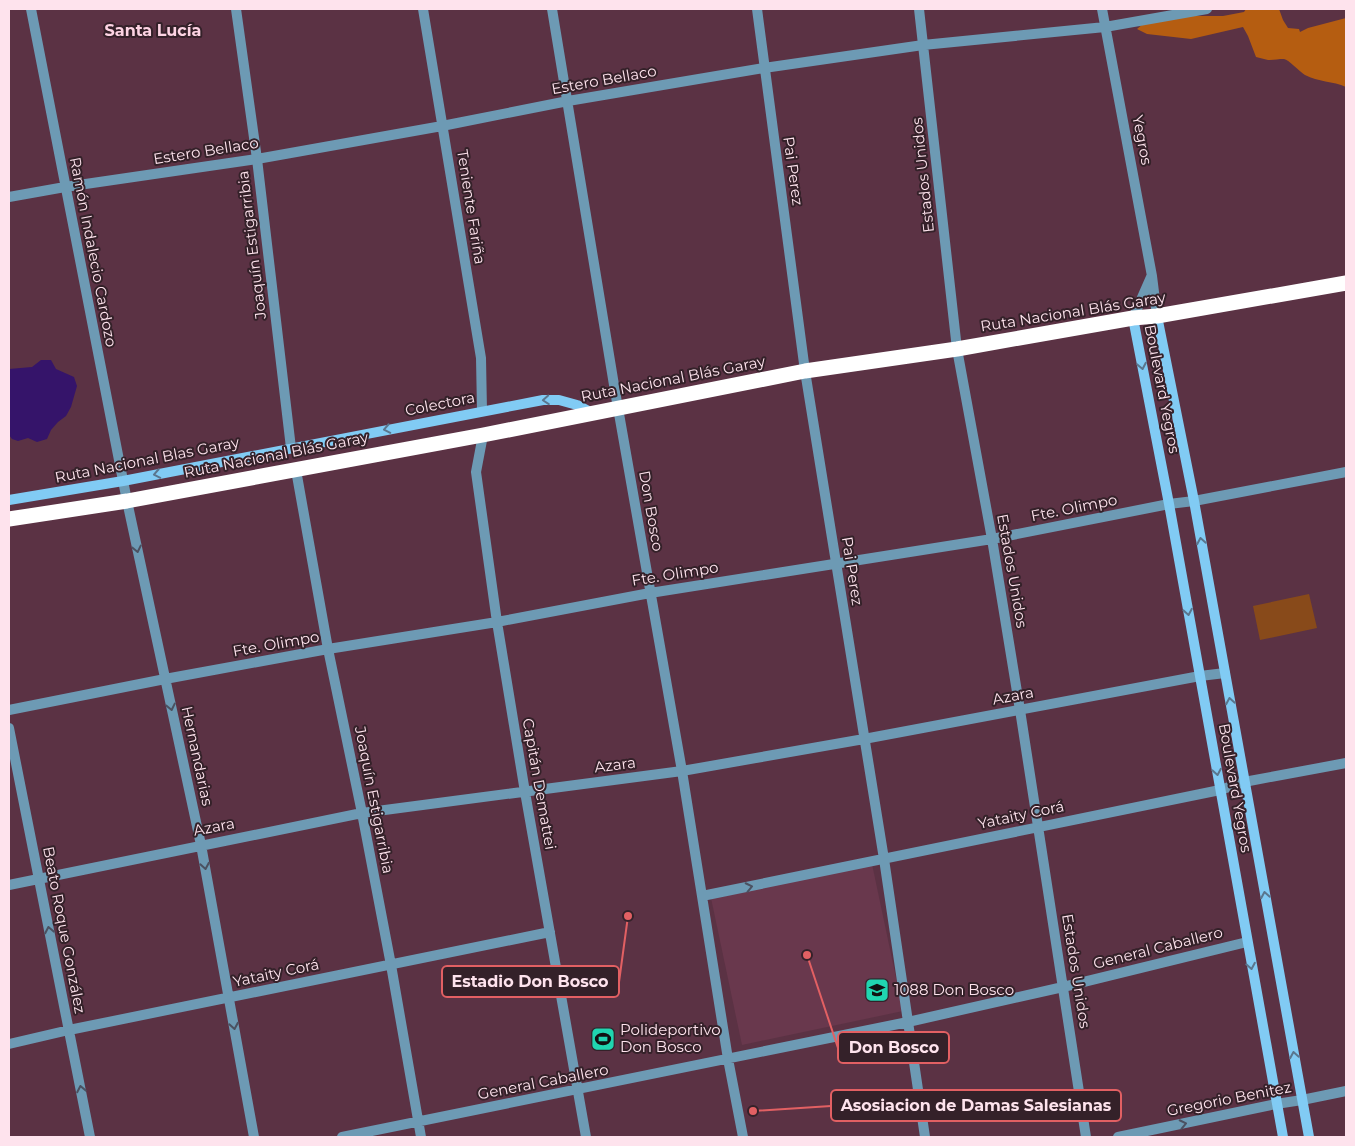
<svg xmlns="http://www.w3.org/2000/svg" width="1355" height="1146" font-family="Montserrat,sans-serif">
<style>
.built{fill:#69384d}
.green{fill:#884a1a}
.forest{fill:#b55d11}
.water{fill:#35146a}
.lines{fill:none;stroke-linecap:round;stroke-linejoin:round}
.street{stroke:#6d9ab4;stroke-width:10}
.secondary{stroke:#81cbf4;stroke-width:10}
.highway{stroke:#fff;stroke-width:15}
.oneway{stroke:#5a768e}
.oneway2{stroke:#4b5161}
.labels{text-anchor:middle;stroke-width:4;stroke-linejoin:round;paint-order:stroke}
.street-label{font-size:15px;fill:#fee3ed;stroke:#342129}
.poi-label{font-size:15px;fill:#fee3ed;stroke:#342129;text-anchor:start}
.neighbourhood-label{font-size:16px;font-weight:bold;fill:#fdd3e3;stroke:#342129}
.leader{fill:none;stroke:#e26063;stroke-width:2}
.callout-dot{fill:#e26063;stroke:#342129;stroke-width:2}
.callout{fill:#342129;stroke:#e26063;stroke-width:2}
.callout-label{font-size:16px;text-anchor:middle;font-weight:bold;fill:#fee3ed}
</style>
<rect width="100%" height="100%" fill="#5b3244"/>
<!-- built -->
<path class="built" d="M872,864l31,147 -161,34 -31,-147z"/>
<!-- green -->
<path class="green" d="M1309,594l8,34 -57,12 -7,-34z"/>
<!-- forest -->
<path class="forest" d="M1246,9h33l4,11 5,8 11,1 1,3 8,-4 38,-10v69c-13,-6 -28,-5 -41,-12 -6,-4 -16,-15 -21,-16 -6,0 -11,1 -16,1 -4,-1 -8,-2 -12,-3l-8,-21 -5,-9 -52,12 -44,-5 -10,-5 7,-6 46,-7h33l21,-4z"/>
<!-- water -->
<path class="water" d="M41,360h10l5,9 18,8 3,9 -6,21 -5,9 -8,6 -7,8 -4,9 -10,3 -9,-4 -10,3 -6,-2 -3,-4v-66l23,-2z"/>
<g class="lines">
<!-- street -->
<path class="street" d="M31,9l96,492 74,344 53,292
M236,9l21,150 34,289
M423,9l58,349 1,53
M552,9l63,382 67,380 46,288 15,78
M757,9l48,362 79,488 41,278
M919,9l38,340 35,190 28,171 66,427
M1102,9l50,267 5,40
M9,197l56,-10 192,-28 185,-33 126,-25 196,-33 159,-23 182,-18 102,-18
M1133,318l18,-41
M483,435l-7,37 21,150 28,170 61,345
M296,470l32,179 34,164 29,152 30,172
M9,710l156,-31 163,-30 169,-27 153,-29 342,-54 177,-35 25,-3 152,-29
M9,728l81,409
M9,885l353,-72 320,-42 182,-32 336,-63 25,-3
M702,896l518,-106 24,-8 102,-19
M9,1044l60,-14 481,-98
M342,1137l566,-115 155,-35 184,-45
M1118,1137l158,-33 26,-4 44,-9"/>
<!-- secondary -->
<path class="secondary" d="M1157,316l37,185 115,636
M1133,318l36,186 114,633
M9,500l114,-19 420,-81h16l18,5 15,8"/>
<!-- highway -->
<path class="highway" d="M9,519l118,-18 356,-66 322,-64 152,-22 176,-31 24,-2 189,-33"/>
</g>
<!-- one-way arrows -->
<defs><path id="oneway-chevron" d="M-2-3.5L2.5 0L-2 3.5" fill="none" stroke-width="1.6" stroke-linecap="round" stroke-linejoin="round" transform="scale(1.25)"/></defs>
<g class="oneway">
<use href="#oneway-chevron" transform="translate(1142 366) rotate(79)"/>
<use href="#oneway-chevron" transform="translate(546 400) rotate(176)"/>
<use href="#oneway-chevron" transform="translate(387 429) rotate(169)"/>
<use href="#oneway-chevron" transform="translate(157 474) rotate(169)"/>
<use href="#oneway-chevron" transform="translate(1201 541) rotate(-100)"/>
<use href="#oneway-chevron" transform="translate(1188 612) rotate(80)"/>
<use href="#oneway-chevron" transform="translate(1230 701) rotate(-100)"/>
<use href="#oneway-chevron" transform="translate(1217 772) rotate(80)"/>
<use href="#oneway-chevron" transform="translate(1265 895) rotate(-100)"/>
<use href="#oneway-chevron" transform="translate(1251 966) rotate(80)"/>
<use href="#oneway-chevron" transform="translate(1294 1055) rotate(-100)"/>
</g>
<g class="oneway2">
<use href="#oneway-chevron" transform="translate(137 549) rotate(78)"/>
<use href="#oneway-chevron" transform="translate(171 707) rotate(78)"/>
<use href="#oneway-chevron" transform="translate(205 866) rotate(80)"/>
<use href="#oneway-chevron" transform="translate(749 887) rotate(-12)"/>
<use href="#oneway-chevron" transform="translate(49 930) rotate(-101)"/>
<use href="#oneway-chevron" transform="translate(234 1026) rotate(80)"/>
<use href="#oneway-chevron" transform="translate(81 1089) rotate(-101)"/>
<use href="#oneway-chevron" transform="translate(1183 1124) rotate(-12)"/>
</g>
<!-- icons -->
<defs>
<g id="school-square" transform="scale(1.25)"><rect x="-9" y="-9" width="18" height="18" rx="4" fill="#20d5b0" stroke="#342129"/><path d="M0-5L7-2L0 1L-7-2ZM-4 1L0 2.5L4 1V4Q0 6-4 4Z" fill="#111"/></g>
<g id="stadium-square" transform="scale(1.25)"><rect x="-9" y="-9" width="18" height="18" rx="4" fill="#20d5b0" stroke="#342129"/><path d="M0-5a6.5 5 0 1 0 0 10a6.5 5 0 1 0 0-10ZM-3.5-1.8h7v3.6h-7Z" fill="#111"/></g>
</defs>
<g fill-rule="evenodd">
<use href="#school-square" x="877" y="990"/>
<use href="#stadium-square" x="603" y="1039"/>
</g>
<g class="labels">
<!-- street labels -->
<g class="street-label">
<text transform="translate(604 80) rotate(-10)" y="5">Estero Bellaco</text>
<text transform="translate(1142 140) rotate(79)" y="5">Yegros</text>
<text transform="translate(206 151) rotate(-9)" y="5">Estero Bellaco</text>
<text transform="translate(793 171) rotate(82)" y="5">Pai Perez</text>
<text transform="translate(923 175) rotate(-96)" y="5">Estados Unidos</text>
<text transform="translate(471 207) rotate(81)" y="5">Teniente Fariña</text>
<text transform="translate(252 245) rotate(-97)" y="5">Joaquín Estigarribia</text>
<text transform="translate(93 252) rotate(79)" y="5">Ramón Indalecio Cardozo</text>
<text transform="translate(1073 312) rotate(-9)" y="5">Ruta Nacional Blás Garay</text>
<text transform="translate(673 379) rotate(-11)" y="5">Ruta Nacional Blás Garay</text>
<text transform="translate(1162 389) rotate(79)" y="5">Boulevard Yegros</text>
<text transform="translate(440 404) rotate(-11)" y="5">Colectora</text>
<text transform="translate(276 455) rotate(-11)" y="5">Ruta Nacional Blás Garay</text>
<text transform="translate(147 460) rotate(-11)" y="5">Ruta Nacional Blas Garay</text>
<text transform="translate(1074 508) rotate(-11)" y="5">Fte. Olimpo</text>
<text transform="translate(651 511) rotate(80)" y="5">Don Bosco</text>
<text transform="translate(852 571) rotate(81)" y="5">Pai Perez</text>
<text transform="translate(1012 571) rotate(80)" y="5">Estados Unidos</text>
<text transform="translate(675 574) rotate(-9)" y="5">Fte. Olimpo</text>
<text transform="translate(276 644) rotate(-10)" y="5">Fte. Olimpo</text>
<text transform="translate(1013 696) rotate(-11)" y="5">Azara</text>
<text transform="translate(197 756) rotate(78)" y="5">Hernandarias</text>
<text transform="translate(615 765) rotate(-7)" y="5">Azara</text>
<text transform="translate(539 784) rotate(80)" y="5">Capitán Demattei</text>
<text transform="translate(1235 788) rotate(80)" y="5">Boulevard Yegros</text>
<text transform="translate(374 800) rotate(79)" y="5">Joaquín Estigarribia</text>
<text transform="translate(1021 815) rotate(-12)" y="5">Yataity Corá</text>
<text transform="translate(214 827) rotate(-11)" y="5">Azara</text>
<text transform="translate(64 930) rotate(79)" y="5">Beato Roque González</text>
<text transform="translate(1158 948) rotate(-14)" y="5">General Caballero</text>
<text transform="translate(1076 971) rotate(81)" y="5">Estados Unidos</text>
<text transform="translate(276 973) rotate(-12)" y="5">Yataity Corá</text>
<text transform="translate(543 1082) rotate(-11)" y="5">General Caballero</text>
<text transform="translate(1229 1099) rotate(-11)" y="5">Gregorio Benitez</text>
</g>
<!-- poi labels -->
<g class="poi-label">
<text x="894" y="995">1088 Don Bosco</text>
<text x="620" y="1035">Polideportivo<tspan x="620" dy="17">Don Bosco</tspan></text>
</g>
<!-- neighbourhood labels -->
<g class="neighbourhood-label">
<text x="153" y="36">Santa Lucía</text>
</g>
</g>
<!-- callouts -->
<path class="leader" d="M628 916L619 982M807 955L838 1048M753 1111L831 1106"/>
<g class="callout-dot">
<circle cx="628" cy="916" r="5"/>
<circle cx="807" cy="955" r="5"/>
<circle cx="753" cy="1111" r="5"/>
</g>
<g class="callout">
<rect x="442" y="966" width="177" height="31" rx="5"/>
<rect x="838" y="1032" width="111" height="31" rx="5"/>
<rect x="831" y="1090" width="290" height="31" rx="5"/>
</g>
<g class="callout-label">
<text x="530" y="987">Estadio Don Bosco</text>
<text x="894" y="1053">Don Bosco</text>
<text x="976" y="1111">Asosiacion de Damas Salesianas</text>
</g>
<!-- border -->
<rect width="1355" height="1146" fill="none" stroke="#fee3ed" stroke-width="20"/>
</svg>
